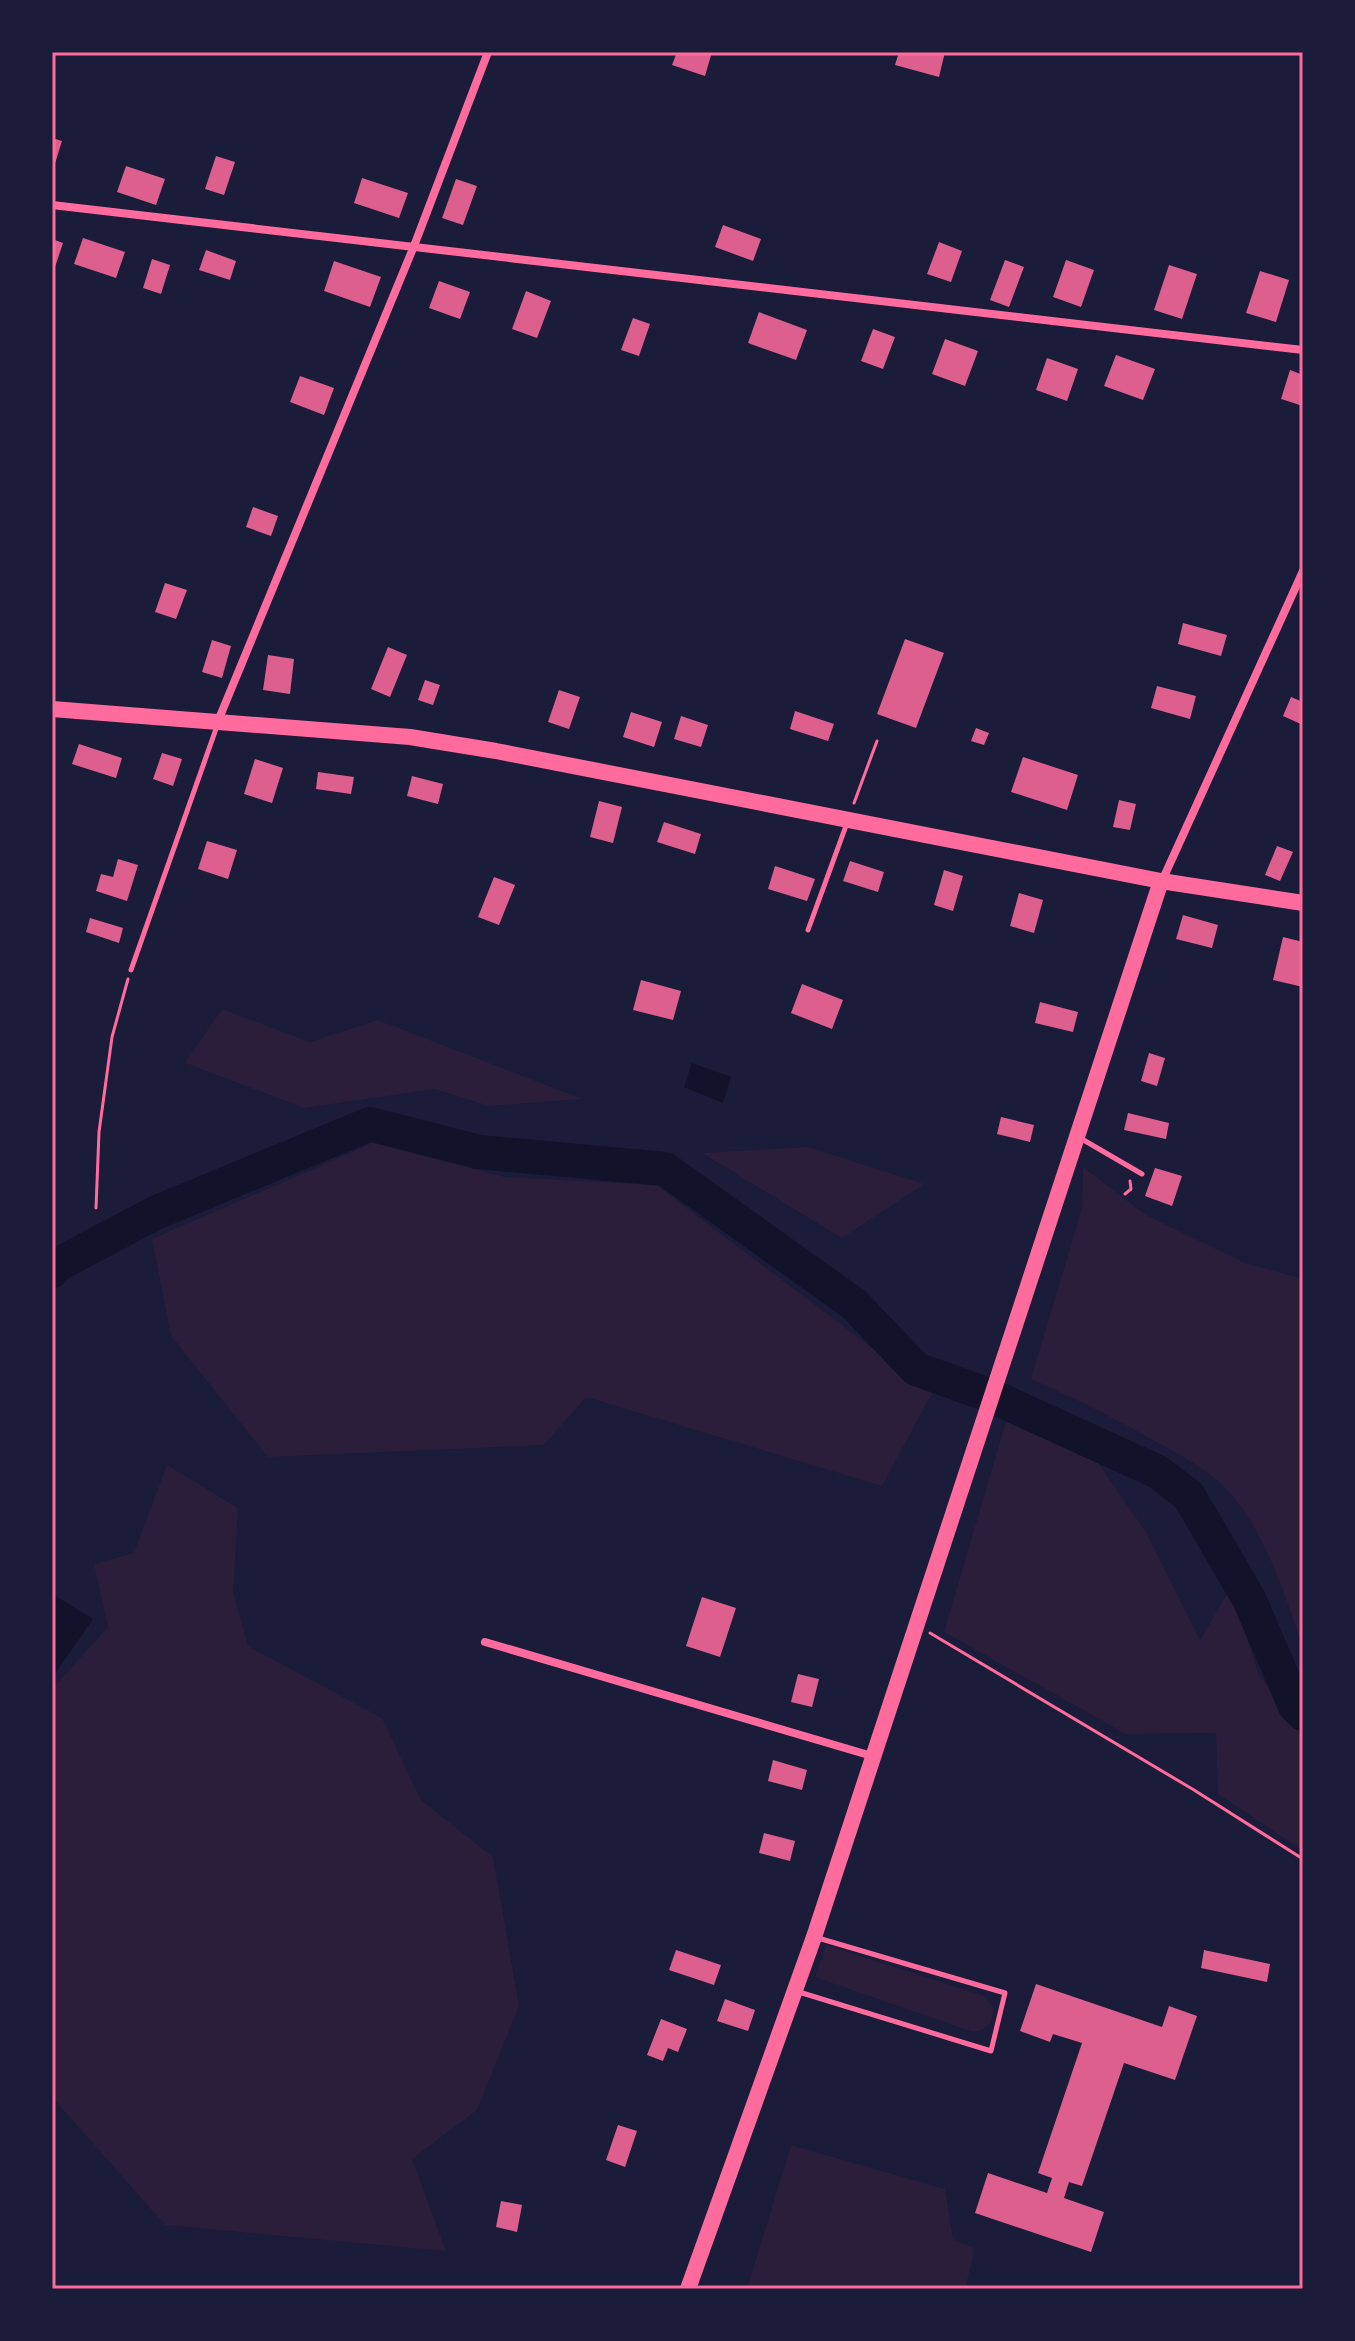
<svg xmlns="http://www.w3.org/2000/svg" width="1355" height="2341" font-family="'DejaVu Sans',sans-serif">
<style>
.green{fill:#2a1e3b}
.water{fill:#12122b}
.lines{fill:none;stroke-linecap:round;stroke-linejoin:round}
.river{stroke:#12122b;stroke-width:34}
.building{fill:#dd5f8e}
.path{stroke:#ff6b9d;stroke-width:3}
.service{stroke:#ff6b9d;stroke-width:5}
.minor{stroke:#ff6b9d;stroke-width:8}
.secondary{stroke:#ff6b9d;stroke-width:16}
.primary{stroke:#ff6b9d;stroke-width:16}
.neatline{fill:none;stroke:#ff6b9d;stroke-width:3}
</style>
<rect width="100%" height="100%" fill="#1b1b3a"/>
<!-- green -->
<path class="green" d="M222,1009l88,33 68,-22 204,79 -93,7 -54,-17 -131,19 -119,-45z
M373,1143l132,34 151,8 276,208 -50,93 -296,-89 -42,48 -276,12 -97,-121 -19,-97z
M808,1147l116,37 -82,54 -140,-85z
M1083,1167l63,48 99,48 58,16v369c-16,-47 -36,-110 -68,-149 -20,-25 -46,-39 -73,-54 -43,-25 -86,-46 -131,-66l51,-171z
M1007,1418l86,38 53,76 54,108 30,-51 29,86 44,53v123l-85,-57 -2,-61 -90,1 -182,-102z
M167,1465l71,43 -5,84 15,54 134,72 39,82 72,57 26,149 -42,104 -65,49 34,92 -281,-26 -113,-128v-408l56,-62 -14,-63 40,-11z
M826,1945l158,51 9,11c1,14 -6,24 -20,25l-158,-55z
M791,2145l154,44 8,50 22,10 -10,40h-218z"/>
<!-- water -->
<path class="water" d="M692,1063l39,14 -8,26 -39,-16z
M52,1594l41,25 -41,59z"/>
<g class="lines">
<!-- river -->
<path class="river" d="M52,1271l7,-7 96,-51 215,-89 109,28 186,17 189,135 62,65 73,26 169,77 31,24 60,103 46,107 8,8"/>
</g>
<!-- building -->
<path class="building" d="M677,52h35l-7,24 -33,-11z
M899,52h46l-6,25 -44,-12z
M52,138l10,3 -9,29h-1z
M216,156l19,6 -11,33 -19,-6z
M126,166l39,13 -9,26 -39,-13z
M362,178l46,15 -9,25 -45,-15z
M456,179l21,7 -14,39 -21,-7z
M723,225l38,14 -8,22 -38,-14z
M83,238l42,14 -9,26 -42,-14z
M52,239l11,4 -10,30h-1z
M939,242l23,9 -11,31 -24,-8z
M206,250l30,11 -6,19 -31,-10z
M152,259l18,6 -9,29 -18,-6z
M1005,260l19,7 -15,40 -19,-7z
M1066,260l28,10 -13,37 -28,-10z
M334,261l47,16 -11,30 -46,-16z
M1169,265l28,9 -15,45 -28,-9z
M1260,271l29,9 -13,42 -30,-9z
M439,281l31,11 -10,27 -31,-11z
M526,291l25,10 -14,37 -25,-9z
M759,312l48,18 -11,30 -48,-17z
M633,318l17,6 -11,32 -18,-6z
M873,329l22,8 -12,32 -22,-8z
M945,339l33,12 -13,35 -33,-12z
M1116,355l39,14 -12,31 -39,-14z
M1047,358l31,11 -11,32 -31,-11z
M1290,370l13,5v31l-22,-7z
M300,376l34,12 -10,27 -34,-13z
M253,507l25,9 -7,20 -25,-9z
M165,583l22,7 -11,29 -21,-7z
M1183,623l44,12 -6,21 -43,-12z
M905,639l39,14 -28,75 -39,-14z
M212,640l19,6 -9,32 -20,-6z
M388,647l19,8 -17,42 -19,-8z
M268,655l26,4 -4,35 -27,-4z
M425,680l15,5 -7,20 -15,-5z
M1157,686l39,10 -6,23 -39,-11z
M559,690l21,7 -11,32 -21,-7z
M1291,697l12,5v23l-20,-9z
M795,711l39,13 -6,17 -38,-12z
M631,712l31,10 -8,25 -31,-10z
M681,716l27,9 -7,22 -27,-8z
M976,728l13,5 -5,12 -13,-4z
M79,744l43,14 -6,20 -44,-14z
M162,753l20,6 -9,27 -20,-7z
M1023,757l55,18 -11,35 -56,-18z
M255,759l28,9 -11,35 -28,-9z
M318,772l36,5 -3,17 -35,-5z
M412,776l31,8 -5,20 -31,-8z
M1119,800l17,4 -6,26 -17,-3z
M599,801l23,6 -9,36 -23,-6z
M664,822l37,12 -6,20 -38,-12z
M207,841l30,9 -9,29 -30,-10z
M1277,846l16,6 -13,29 -15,-6z
M118,859l20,6 -11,36 -31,-10 5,-17 12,3z
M850,861l34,11 -6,20 -35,-11z
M775,866l40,13 -8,22 -39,-12z
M944,870l19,6 -10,35 -19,-6z
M494,877l21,8 -16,40 -21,-8z
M1019,893l24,7 -9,33 -24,-7z
M1183,915l35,10 -6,23 -36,-9z
M90,918l33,10 -4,15 -33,-11z
M1283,937l20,5v45l-30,-7z
M641,980l40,11 -8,29 -40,-10z
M802,984l41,16 -11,29 -41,-16z
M1040,1002l38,10 -5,20 -38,-9z
M1149,1053l16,5 -8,28 -16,-5z
M1128,1113l41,10 -3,16 -42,-9z
M1001,1117l33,8 -4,17 -33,-8z
M1155,1168l27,8 -10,30 -27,-10z
M702,1597l34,11 -16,49 -34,-11z
M798,1674l21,5 -7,28 -21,-5z
M773,1760l34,10 -5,20 -34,-9z
M764,1833l31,8 -5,20 -31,-8z
M676,1950l45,15 -7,20 -45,-15z
M1204,1950l66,14 -3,18 -66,-14z
M1036,1984l126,43 7,-21 28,10 -22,64 -51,-17 -42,123 -13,-4 -5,16 40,14 -13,40 -116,-39 13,-40 59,20 5,-15 -14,-5 44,-130 -29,-9 -3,8 -30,-11z
M725,1999l30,11 -7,21 -31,-10z
M661,2019l26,10 -9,23 -10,-4 -5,13 -16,-6z
M618,2125l19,6 -12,36 -19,-7z
M501,2201l21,4 -5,27 -21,-5z"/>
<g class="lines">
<!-- path -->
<path class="path" d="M854,803l23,-62
M1125,1194l6,-5 -1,-8
M96,1208l3,-76 13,-95 16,-58
M930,1633l264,157 109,69"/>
<!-- service -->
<path class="service" d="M808,930l39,-107
M131,970l86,-244
M1080,1138l62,36
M799,1992l192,59 14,-58 -187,-55"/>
<!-- minor -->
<path class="minor" d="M52,205l1251,145
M218,721l196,-475 74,-194
M1162,881l141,-310
M485,1642l387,114"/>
<!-- secondary -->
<path class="secondary" d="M688,2289l126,-352 347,-1056"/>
<!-- primary -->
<path class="primary" d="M52,709l358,28 86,14 665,130 142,22"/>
</g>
<!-- border -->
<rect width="1355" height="2341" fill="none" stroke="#1b1b3a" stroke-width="108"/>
<rect x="54" y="54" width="1247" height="2233" class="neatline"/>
</svg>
